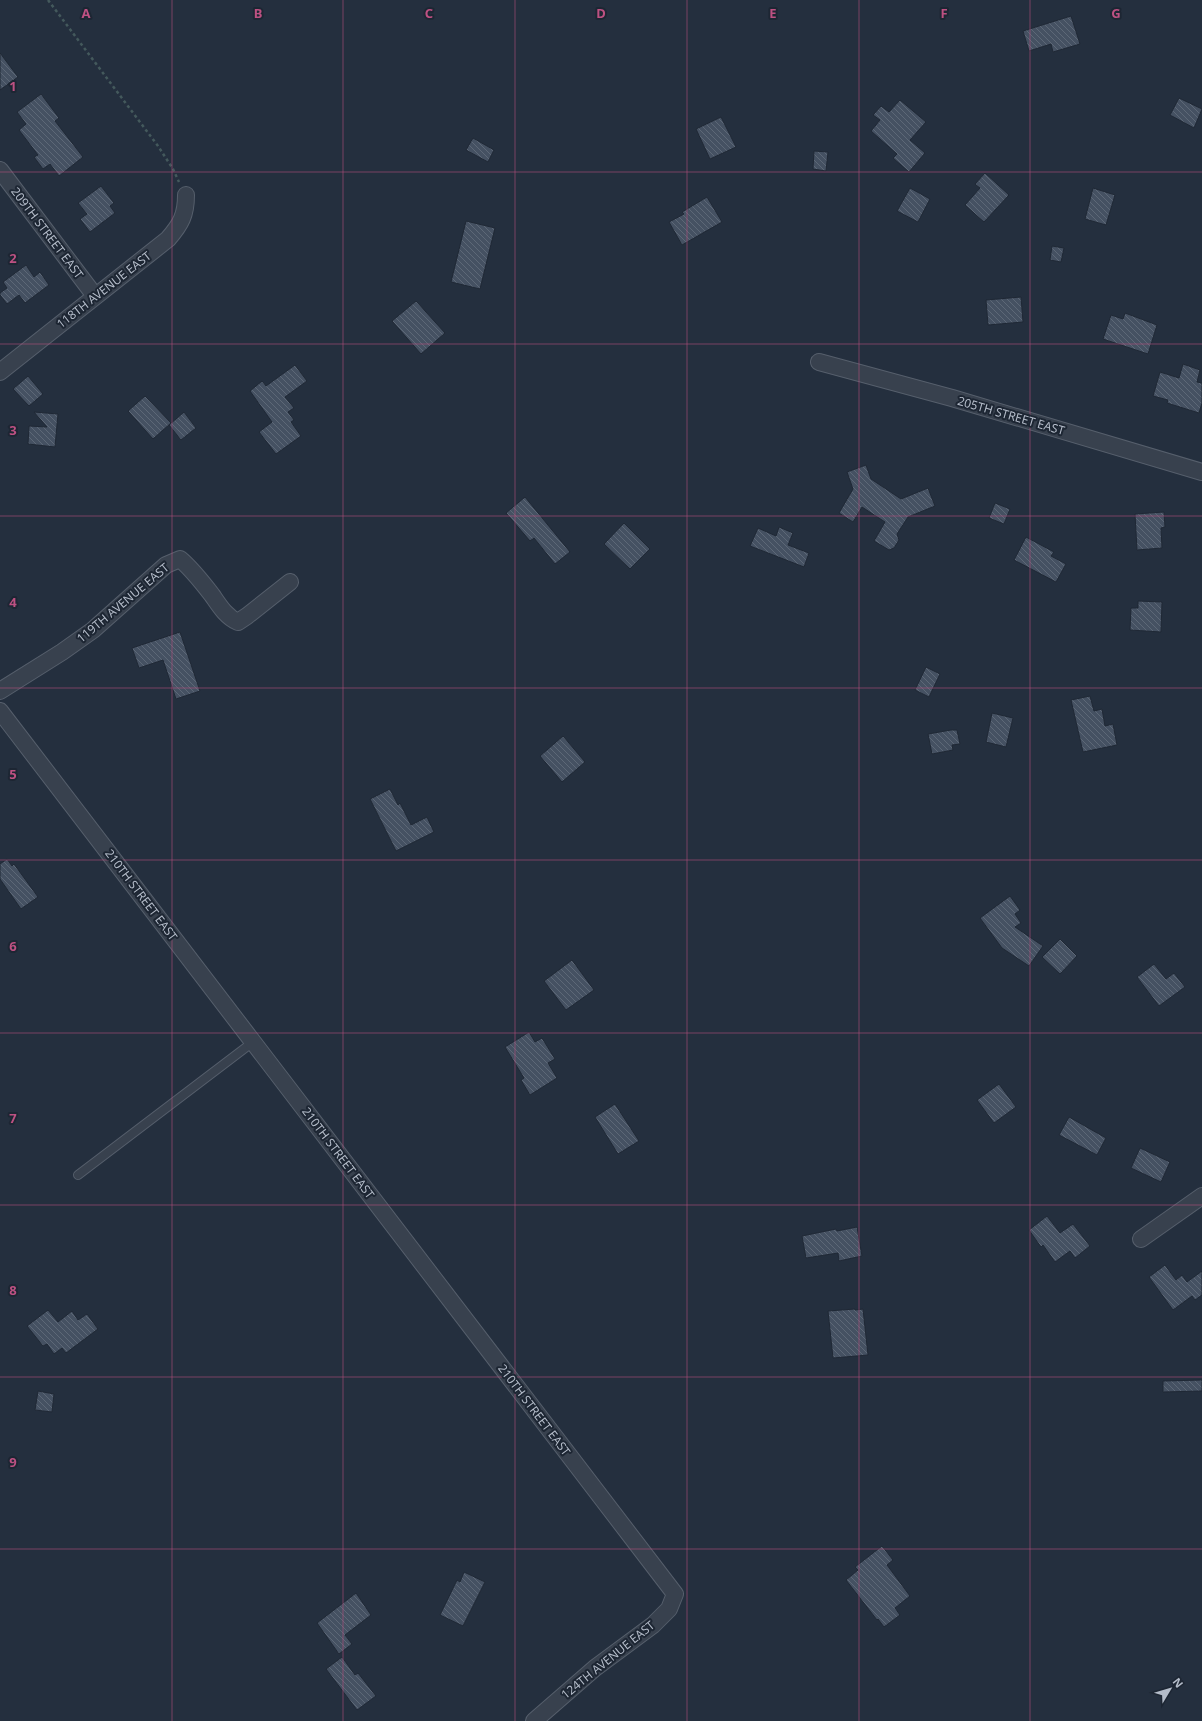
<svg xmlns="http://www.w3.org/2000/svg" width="1202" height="1721" font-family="'Noto Sans',sans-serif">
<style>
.building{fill:url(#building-back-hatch);stroke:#1f2835}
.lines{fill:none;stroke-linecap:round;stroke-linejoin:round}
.lane-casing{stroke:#565f6c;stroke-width:10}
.street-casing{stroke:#565f6c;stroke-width:18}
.path{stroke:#44595c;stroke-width:2.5;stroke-dasharray:3 3;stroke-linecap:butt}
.lane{stroke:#38414e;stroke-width:8}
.street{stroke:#38414e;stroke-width:16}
.grid{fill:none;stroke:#bd5182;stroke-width:1;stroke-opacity:0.55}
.labels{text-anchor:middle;stroke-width:4;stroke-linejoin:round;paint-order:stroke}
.street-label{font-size:12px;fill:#b4bcc9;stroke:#1d2633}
.grid-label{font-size:13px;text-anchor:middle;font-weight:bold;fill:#bd5182;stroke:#1d2633;stroke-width:4;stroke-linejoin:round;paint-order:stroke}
</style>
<defs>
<pattern id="building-back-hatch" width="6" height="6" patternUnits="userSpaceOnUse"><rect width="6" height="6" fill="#455162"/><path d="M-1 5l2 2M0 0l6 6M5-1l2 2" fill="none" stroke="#5d6877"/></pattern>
</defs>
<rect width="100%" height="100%" fill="#242f3e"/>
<!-- building -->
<path class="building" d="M1071,16l9,28 -27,8 -2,-8 -22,7 -6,-20z
M0,53l18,24 -18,13z
M41,94l18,24 -4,3 28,36 -24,19 -9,-12 -7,5 -9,-12 4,-2 -19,-25 7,-6 -9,-12z
M1179,98l23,11 -8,19 -24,-13z
M900,100l26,22 -16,18 15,13 -16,19 -16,-14 4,-4 -26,-23 9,-11 -7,-5 8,-9 8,6z
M721,117l15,30 -26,12 -14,-30z
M473,138l21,12 -6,12 -22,-12z
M814,151l14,1 -2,19 -13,-2z
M985,173l24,22 -25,27 -19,-17 15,-17 -5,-4z
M101,186l13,17 -4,3 5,7 -25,19 -10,-13 7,-5 -9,-11z
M910,188l20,11 -12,23 -21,-11z
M1093,188l22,7 -9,30 -21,-6z
M707,197l15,25 -40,23 -13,-23 15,-8 -2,-2z
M466,221l29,7 -15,61 -29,-7z
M1052,246l12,2 -3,14 -11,-2z
M26,265l8,12 6,-5 9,13 -24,18 -6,-8 -12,9 -7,-9v-2l7,-5 -4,-6z
M1021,297l2,25 -35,3 -2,-25z
M416,301l29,32 -24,21 -29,-33z
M1125,313l32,12 -9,29 -45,-15 8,-24 12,4z
M1183,364l17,6 -3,12 5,1v20l-3,10 -32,-10 1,-3 -15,-4 7,-24 19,6z
M295,365l12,16 -22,16 9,11 -6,4 6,8 -3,2 10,14 -25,18 -17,-22 13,-10 -22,-31 12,-10 4,5z
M28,376l15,18 -14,12 -16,-17z
M145,396l26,27 -18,16 -25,-28z
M34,412l24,2 -3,33 -27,-3 1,-18 18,1z
M184,412l12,16 -15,12 -12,-15z
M866,465l5,14 30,20 27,-11 7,18 -27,11 -11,17 2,6 -5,8 -5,2 -15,-9 11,-19 -23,-15 -9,15 -14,-9 14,-24 -6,-17z
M525,497l45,55 -15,12 -21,-26 -4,3 -24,-28z
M995,503l15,6 -6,15 -15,-6z
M1164,512l1,15 -4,1 1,20 -25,2 -2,-36z
M624,523l26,26 -20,20 -26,-25z
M779,527l14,6 -5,12 21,8 -5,14 -54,-21 8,-18 18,8z
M1026,537l28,15 -3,4 15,8 -10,18 -42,-22z
M1138,601l24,1 -1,30 -31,-2 1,-22h7z
M180,632l20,59 -24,8 -13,-39 -24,8 -7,-20z
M926,667l14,7 -11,23 -14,-7z
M1090,696l4,15 8,-2 3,17 8,-2 4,21 -34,7 -12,-52z
M992,713l21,5 -7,29 -20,-5z
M951,730h6l3,14 -8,1 1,5 -21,4 -4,-20z
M563,736l22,26 -23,20 -22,-26z
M390,789l8,16 2,-2 11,22 16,-8 7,15 -38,19 -26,-52z
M7,859l5,7 2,-2 24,33 -17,12 -21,-30v-15z
M1010,896l10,14 -5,4 6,9 -6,4 28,19 -14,20 -27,-18 -22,-30z
M1060,939l17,17 -17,18 -18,-17z
M572,960l22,30 -28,20 -22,-29z
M1154,964l12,15 8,-6 11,14 -26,19 -22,-29z
M529,1032l6,10 7,-4 13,21 -7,4 9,15 -27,17 -9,-15 3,-2 -19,-31z
M999,1084l17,23 -22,16 -17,-23z
M615,1104l24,37 -21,13 -23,-37z
M1069,1117l37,21 -9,17 -38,-20z
M1140,1148l30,14 -9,20 -30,-14z
M1047,1216l13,17 13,-9 17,22 -15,12 -5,-7 -15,11 -12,-17 -2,2 -12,-17z
M857,1227l5,29 -23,5 -1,-8 -32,5 -4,-22 34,-7 1,2z
M1165,1265l11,15 6,-5 5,7 15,-11v24l-7,5 -3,-4 -19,14 -24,-33z
M855,1309v1l8,-1 5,46 -35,3 -5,-47z
M48,1310l10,12 14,-11 6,9 9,-6 11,15 -32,24 -4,-5 -8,6 -7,-10 -4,2 -16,-20z
M1202,1380v11l-39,1v-11z
M38,1391l16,3 -2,18 -17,-2z
M882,1546l11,14 -6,5 23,31 -15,12 5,7 -16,12 -6,-8 -1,1 -31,-40 12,-10 -3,-3z
M464,1572l21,10 -22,44 -23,-11 17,-35 3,2z
M356,1593l15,22 -26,20 7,9 -13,10 -22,-31z
M342,1657l13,18 3,-2 18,23 -19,14 -31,-41z"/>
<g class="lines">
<!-- lane casing -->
<g class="lane-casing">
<path id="lane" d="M78,1175l175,-133"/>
</g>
<!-- street casing -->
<g class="street-casing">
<path id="street" d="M0,170l95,126
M819,362l133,36 250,74
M0,372l168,-133c13,-15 18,-24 18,-44
M0,691l62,-39 31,-22 73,-65 14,-6c12,10 22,23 32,36 7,10 14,22 26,27l9,-6 43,-34
M0,711l675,883 -6,15 -16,16 -58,43 -61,53
M1141,1239l61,-43"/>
</g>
<!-- path -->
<path class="path" d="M48,0l110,146 15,23 6,13"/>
<!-- lane -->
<use href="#lane" class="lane"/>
<!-- street -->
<use href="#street" class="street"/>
</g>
<!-- grid -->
<path class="grid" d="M172,0v1721M343,0v1721M515,0v1721M687,0v1721M859,0v1721M1030,0v1721M0,172h1202M0,344h1202M0,516h1202M0,688h1202M0,860h1202M0,1033h1202M0,1205h1202M0,1377h1202M0,1549h1202"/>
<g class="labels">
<!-- street labels -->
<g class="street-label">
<text transform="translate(47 233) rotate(53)" y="4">209TH STREET EAST</text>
<text transform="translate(104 290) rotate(-38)" y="4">118TH AVENUE EAST</text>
<text transform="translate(1011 416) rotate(16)" y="4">205TH STREET EAST</text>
<text transform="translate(123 603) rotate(-40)" y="4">119TH AVENUE EAST</text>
<text transform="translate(141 895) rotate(53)" y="4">210TH STREET EAST</text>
<text transform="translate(338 1153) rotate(53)" y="4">210TH STREET EAST</text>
<text transform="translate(534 1410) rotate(53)" y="4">210TH STREET EAST</text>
<text transform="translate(608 1660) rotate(-39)" y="4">124TH AVENUE EAST</text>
</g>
</g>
<g class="grid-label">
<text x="86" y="18">A</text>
<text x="258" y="18">B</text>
<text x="429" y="18">C</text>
<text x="601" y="18">D</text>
<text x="773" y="18">E</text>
<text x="944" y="18">F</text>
<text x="1116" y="18">G</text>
<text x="13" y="91">1</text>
<text x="13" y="263">2</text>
<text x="13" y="435">3</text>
<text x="13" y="607">4</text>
<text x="13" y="779">5</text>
<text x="13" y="951">6</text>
<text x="13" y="1123">7</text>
<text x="13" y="1295">8</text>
<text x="13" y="1467">9</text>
</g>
<!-- north arrow -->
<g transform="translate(1170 1689) rotate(52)" stroke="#1d2633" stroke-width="3" paint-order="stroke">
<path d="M0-3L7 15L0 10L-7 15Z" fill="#b4bcc9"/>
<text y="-6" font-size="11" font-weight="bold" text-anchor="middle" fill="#b4bcc9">N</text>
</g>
</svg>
